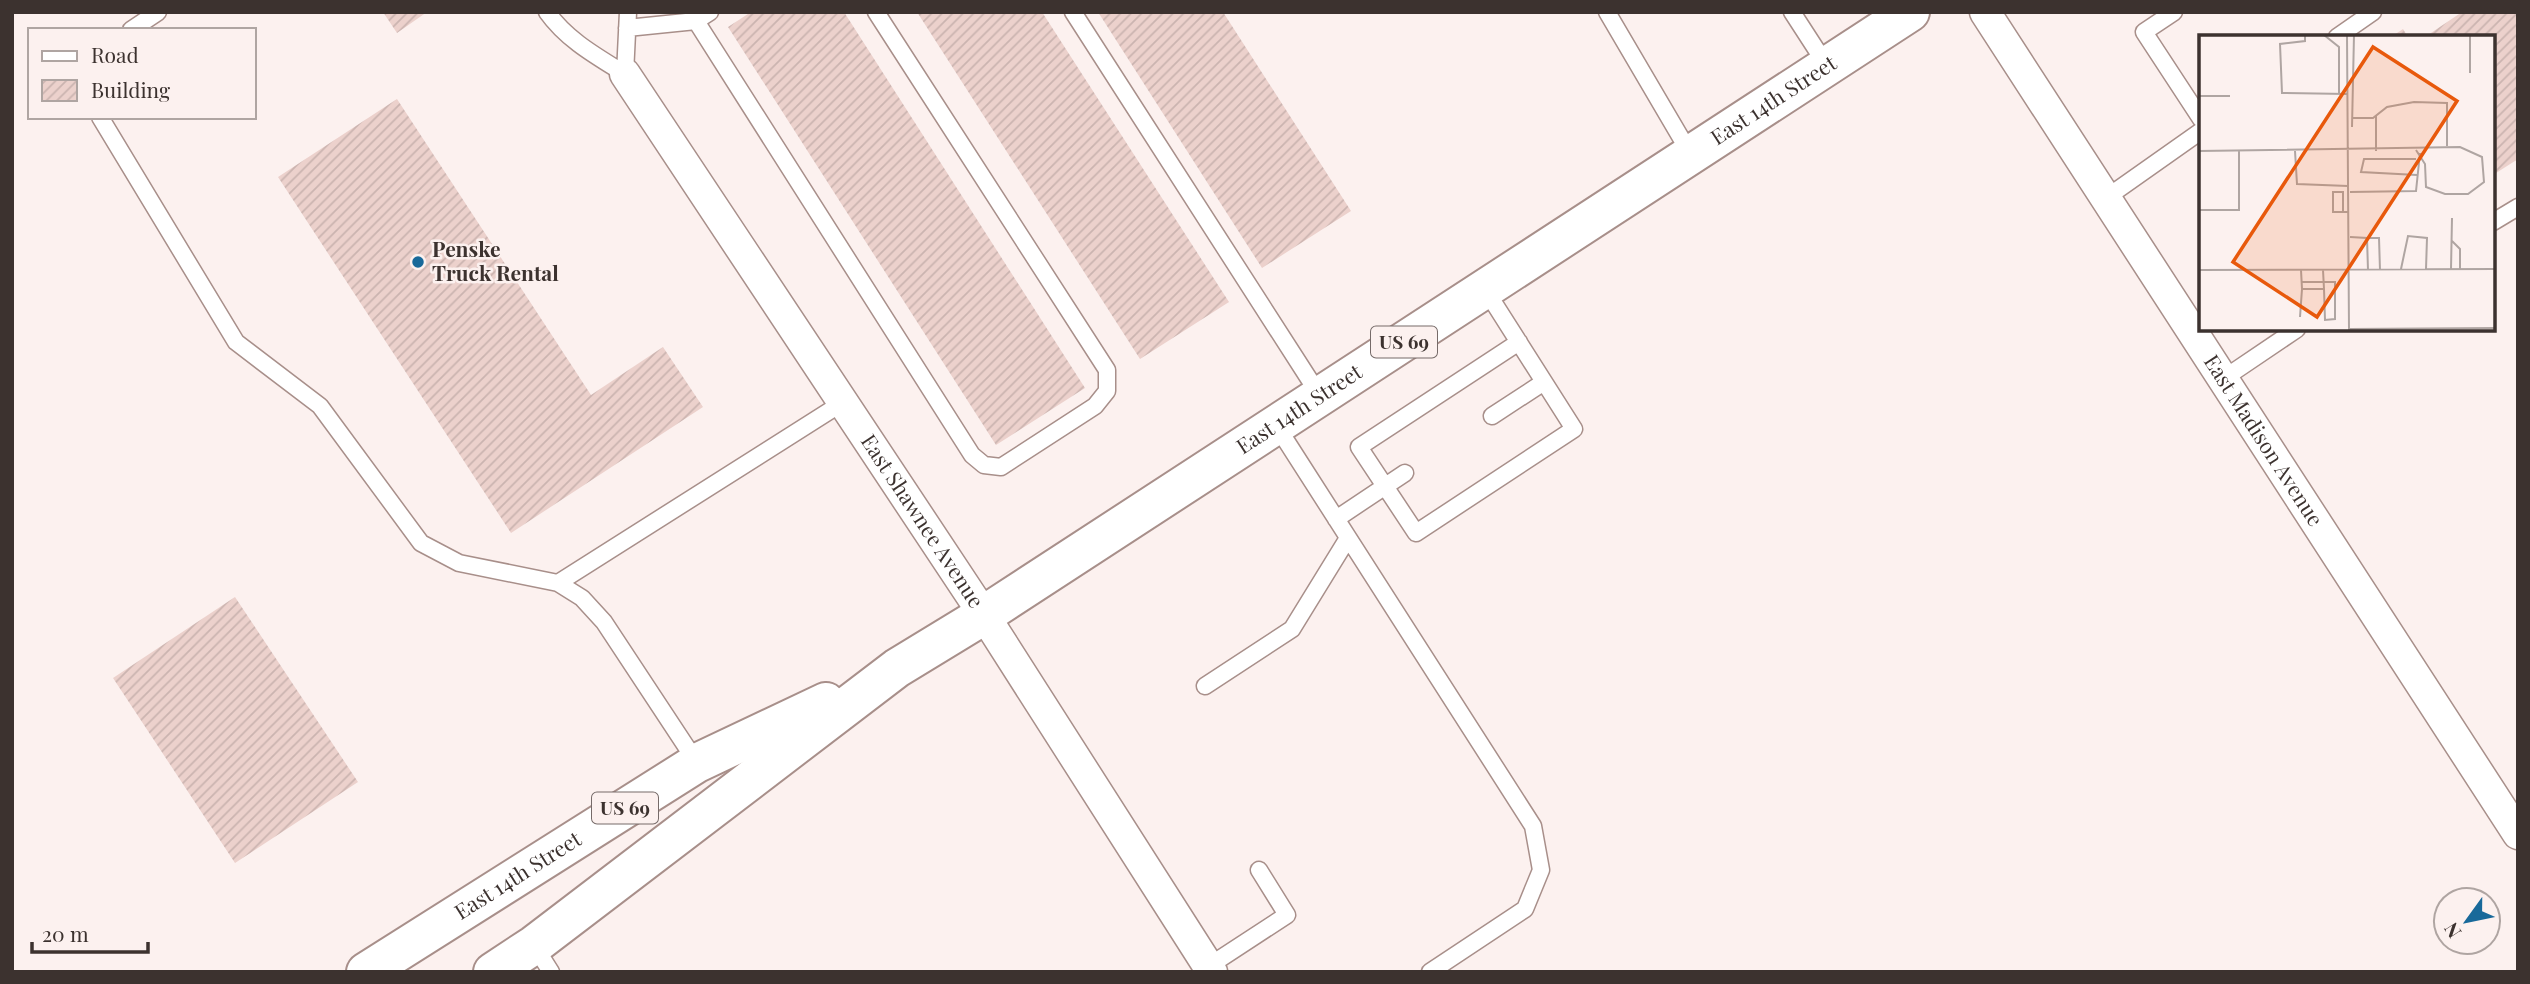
<svg xmlns="http://www.w3.org/2000/svg" width="2530" height="984" font-family="'Playfair Display',serif">
<style>
.building{fill:url(#building-hatch)}
.lines{fill:none;stroke-linecap:round;stroke-linejoin:round}
.service-casing{stroke:#a88f8a;stroke-width:19}
.minor-casing{stroke:#a88f8a;stroke-width:33}
.primary-casing{stroke:#a88f8a;stroke-width:42}
.service{stroke:#fff;stroke-width:16}
.minor{stroke:#fff;stroke-width:30}
.primary{stroke:#fff;stroke-width:38}
.poi-dot{fill:#18699a;stroke:#fcf1ef;stroke-width:2.5}
.labels{text-anchor:middle;stroke-width:5;stroke-linejoin:round;paint-order:stroke}
.shield{fill:#fcf1ef;stroke:#766b69;stroke-width:2}
.shield-label{font-size:19px;font-weight:bold;fill:#3c322f}
.street-label{font-size:21px;fill:#3c322f;stroke:#fcf1ef}
.poi-label{font-size:21px;font-weight:bold;fill:#3c322f;stroke:#fcf1ef;text-anchor:start}
.inset-road{fill:none;stroke:#afa5a2;stroke-width:2}
.view{fill:#e8590c;fill-opacity:0.15;stroke:#e8590c;stroke-width:3.5}
.inset-edge{fill:none;stroke:#3c322f;stroke-width:3.5}
</style>
<defs>
<pattern id="building-hatch" width="6" height="6" patternUnits="userSpaceOnUse" patternTransform="scale(1.75)"><rect width="6" height="6" fill="#ecd1cc"/><path d="M-1 1l2-2M0 6l6-6M5 7l2-2" fill="none" stroke="#cbb4b0"/></pattern>
</defs>
<rect width="100%" height="100%" fill="#fcf1ef"/>
<!-- building -->
<path class="building" d="M383,12h44l-30,21z
M751,12h93l241,376 -89,57 -268,-418z
M917,12h125l187,290 -89,57z
M1098,12h125l128,199 -89,57z
M2462,12h56v147l-25,16v-138h-68z
M2403,29l5,8h-17z
M397,99l194,296 72,-48 40,60 -192,126 -233,-356z
M235,597l123,185 -123,81 -122,-185z"/>
<g class="lines">
<!-- service casing -->
<g class="service-casing">
<path id="service" d="M547,12c20,28 49,44 78,62
M1073,12l247,384
M1607,12l84,143
M1792,12l35,54
M2174,12l-30,20 57,87
M696,21l276,434 12,10 17,2 94,-61 12,-15v-21l-231,-358
M627,28l69,-7 14,-9
M131,30l27,-18
M2337,37l36,-25
M625,74l3,-62
M100,117l136,225 84,64 101,137 38,20 99,20 24,15 22,24 93,141
M2106,198l95,-67
M2493,222l25,-15
M1485,289l89,140 -158,104 -57,-86 160,-105
M2223,379l74,-50
M1492,416l52,-34
M1276,425l257,401 8,44 -16,39 -95,63
M1336,519l69,-46
M558,583l284,-180
M1205,686l87,-57 56,-91
M534,945l17,27
M1209,966l78,-51 -28,-45"/>
</g>
<!-- minor casing -->
<g class="minor-casing">
<g id="minor">
<path id="s1" d="M1985,12l533,822"/>
<path id="s2" d="M625,74l359,541 228,357"/>
</g>
</g>
<!-- primary casing -->
<g class="primary-casing">
<g id="primary">
<path id="s3" d="M366,972l331,-209 129,-61"/>
<path id="s4" d="M493,972l41,-27 363,-277 87,-53 926,-603"/>
</g>
</g>
<!-- service -->
<use href="#service" class="service"/>
<!-- minor -->
<use href="#minor" class="minor"/>
<!-- primary -->
<use href="#primary" class="primary"/>
</g>
<!-- markers -->
<circle class="poi-dot" cx="418" cy="262" r="7"/>
<g class="labels">
<!-- shield labels -->
<g class="shield">
<rect x="1371" y="326.5" width="66" height="31" rx="5"/>
<rect x="592" y="792.5" width="66" height="31" rx="5"/>
</g>
<g class="shield-label">
<text x="1404" y="349">US 69</text>
<text x="625" y="815">US 69</text>
</g>
<!-- street labels -->
<g class="street-label">
<text dy="7" stroke="none"><textPath href="#s4" startOffset="1550">East 14th Street</textPath></text>
<text dy="7" stroke="none"><textPath href="#s4" startOffset="984">East 14th Street</textPath></text>
<text dy="7" stroke="none"><textPath href="#s1" startOffset="511">East Madison Avenue</textPath></text>
<text dy="7" stroke="none"><textPath href="#s2" startOffset="537">East Shawnee Avenue</textPath></text>
<text dy="7" stroke="none"><textPath href="#s3" startOffset="180">East 14th Street</textPath></text>
</g>
<!-- poi labels -->
<g class="poi-label">
<text x="432" y="257">Penske<tspan x="432" dy="24">Truck Rental</tspan></text>
</g>
</g>
<!-- overview -->
<g transform="translate(2199 35)">
<rect width="296" height="296" fill="#fcf1ef"/>
<path class="inset-road" d="M106,0v6l-25,3 2,49 65,1M125,0l15,12v47M148,0l2,295M271,38v-38M0,61h31M154,83h20l14,-11 27,-5 33,1v43M153,92l2,-92M0,116l261,-4 22,10 2,25 -16,12h-23l-19,-7 -1,-23 -9,-14M96,116l2,33 51,2M177,116v-35M217,124h-52l-3,13 56,3M151,157l66,-1 4,-38M0,175h40v-60M144,177v-20h-10v20h15M151,202l17,1 1,32M169,203h11l1,32M253,206l8,8v20M202,234l7,-33 19,2 -1,31M252,234l1,-51M0,235l296,-1M102,235l1,19h22l-1,-19M103,247h33v37l-10,1 -1,-31M101,282l2,-28M151,294l145,-1"/>
<path class="view" d="M174,12l84,54 -140,216 -84,-55z"/>
<rect width="296" height="296" class="inset-edge"/>
</g>
<!-- border -->
<rect width="2530" height="984" fill="none" stroke="#3c322f" stroke-width="28"/>
<!-- legend -->
<rect x="28" y="28" width="228" height="91" fill="#fcf1ef" stroke="#afa5a2" stroke-width="2"/>
<rect x="42" y="51" width="35" height="10" fill="#ffffff" stroke="#afa5a2" stroke-width="2"/>
<text x="91" y="63" font-size="21" fill="#3c322f">Road</text>
<rect x="42" y="80" width="35" height="21" fill="url(#building-hatch)" stroke="#afa5a2" stroke-width="2"/>
<text x="91" y="98" font-size="21" fill="#3c322f">Building</text>
<!-- north arrow -->
<g transform="translate(2467 921) rotate(237)"><circle r="33" fill="#fcf1ef" stroke="#afa5a2" stroke-width="2"/>
<path d="M0-5L12 26L0 18L-12 26Z" fill="#18699a"/>
<text y="-10" font-size="19" font-weight="bold" text-anchor="middle" fill="#3c322f">N</text>
</g>
<!-- scale -->
<path d="M32 942v10h116v-10" fill="none" stroke="#3c322f" stroke-width="3.5"/>
<text x="42" y="942" font-size="21" fill="#3c322f" stroke="#fcf1ef" stroke-width="5" paint-order="stroke">20 m</text>
</svg>
